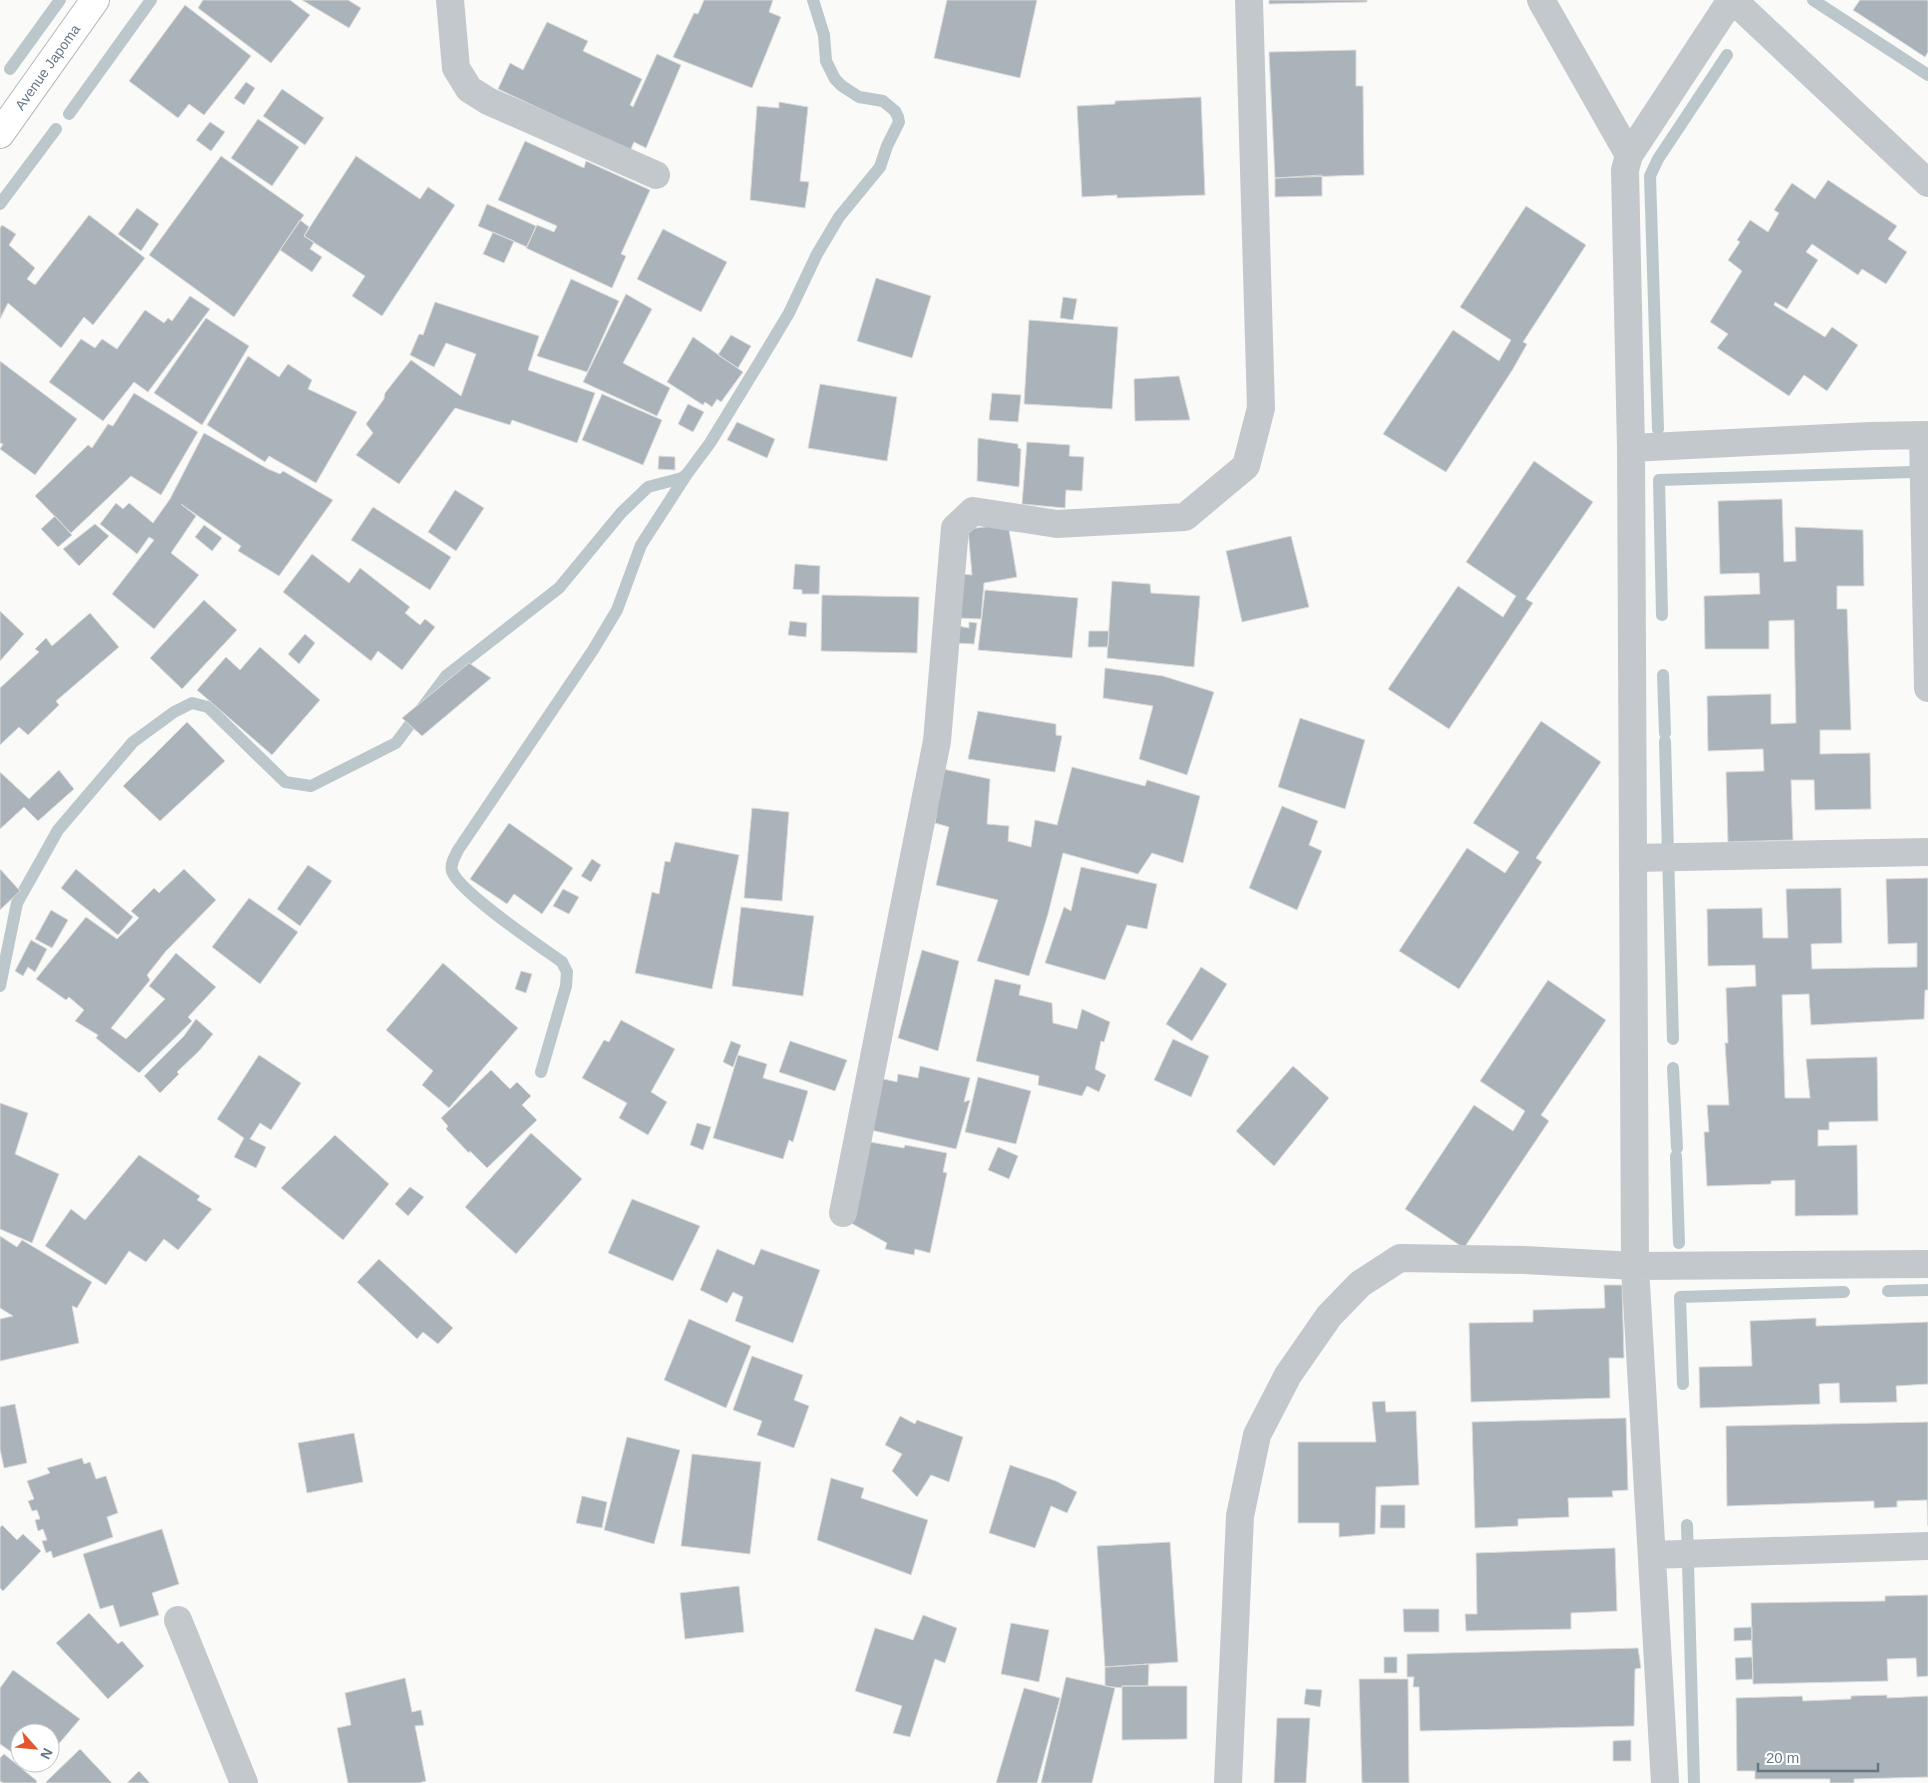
<svg xmlns="http://www.w3.org/2000/svg" width="1928" height="1783" font-family="Arial,sans-serif">
<style>
.lines{fill:none;stroke-linecap:round;stroke-linejoin:round}
.stream{stroke:#bbc7cb;stroke-width:12}
.building{fill:#aab3b9;stroke:#dcdcda}
.major-casing{stroke:#b5babe;stroke-width:30}
.minor{stroke:#c3c8cc;stroke-width:28}
.major{stroke:#fff;stroke-width:28}
.labels{text-anchor:middle;stroke-width:5;stroke-linejoin:round;paint-order:stroke}
.street-label{font-size:14px;fill:#657683;stroke:#fff}
</style>
<rect width="100%" height="100%" fill="#fafaf8"/>
<g class="lines">
<!-- stream -->
<path class="stream" d="M1813,0l115,75
M10,69l50,-69
M69,114l82,-114
M0,204l56,-75
M1658,429l-8,-253 8,-17 69,-104
M1662,615l-3,-135 253,-8
M1663,675l2,58
M1665,741l8,298
M0,986l17,-83 41,-73 75,-88 41,-30 18,-9 16,4 77,75 26,4 85,-43 50,-67 113,-88 62,-75 27,-26 34,-9 5,-4
M1673,1068l4,80
M541,1072l25,-86 1,-14 -5,-10c-21,-15 -103,-70 -110,-91 -2,-7 3,-15 6,-21l135,-200 24,-40 24,-65 46,-71 23,-31 49,-80 30,-50 28,-59 22,-37 41,-50 7,-21 12,-24 -1,-5 -3,-6 -12,-10 -24,-4 -17,-11 -7,-7 -9,-18 -2,-26 -11,-35
M1676,1156l3,87
M1888,1291l40,-1
M1683,1384l-3,-87 164,-5
M1687,1525l7,258"/>
</g>
<!-- building -->
<path class="building" d="M203,0h87l20,15 -39,48 -73,-55z
M302,0h46l13,8 -12,20z
M704,0h69l-4,12 12,5 -29,71 -79,-31 21,-44 4,1z
M947,0h90l-17,78 -86,-20z
M1269,0h98v2l-98,2z
M1860,0h68v52l-3,5 -72,-47z
M185,5l66,51 -47,59 -15,-11 -11,14 -49,-37z
M547,22l41,19 -5,10 59,28 -12,26 3,2 24,-53 24,11 -35,83 -12,-6 -4,9 -132,-62 12,-26 13,7z
M1356,50v36h7l1,89 -89,3 -6,-126z
M246,82l9,6 -11,17 -10,-7z
M282,89l42,29 -19,27 -42,-29z
M1201,97l4,98 -88,3v-3l-35,2 -5,-91 38,-2v-3z
M779,102l29,5 -8,74 9,1 -4,26 -55,-8 7,-94 22,2z
M258,119l41,28 -27,39 -41,-28z
M210,122l15,10 -14,19 -15,-11z
M525,141l59,27 2,-7 64,29 -29,64 5,2 -14,32 -86,-40 11,-23 17,7 3,-6 -59,-26z
M221,156l83,59 -70,102 -85,-62z
M356,156l64,43 8,-12 27,18 -73,111 -30,-20 13,-20 -61,-40z
M1322,175v21l-47,1v-19z
M1828,180l69,46 -9,13 19,13 -21,32 -24,-15 -4,6 -46,-31 -6,8 12,8 -31,49 -12,-7 -1,3 51,32 7,-10 26,18 -31,46 -23,-16 -15,21 -72,-48 11,-14 -18,-12 32,-51 -14,-11 12,-18 -3,-2 13,-20 18,12 11,-19 -5,-3 18,-27 23,16z
M487,204l49,22 -9,21 -49,-21z
M1526,206l60,39 -63,97 4,2 -14,25 -67,103 -63,-38 70,-104 46,31 12,-21 -51,-33z
M137,208l22,16 -18,27 -23,-17z
M89,215l56,43 -52,67 -9,-8 -23,31 -53,-45 -8,16v-91l2,-3 14,9 -7,11 26,23 -8,11 8,6z
M300,220l9,7 -5,9 10,6 -4,7 12,8 -10,15 -32,-22z
M663,229l64,33 -26,50 -64,-33z
M493,232l21,9 -10,22 -21,-9z
M876,278l55,18 -19,62 -55,-17z
M571,279l48,22 -32,71 -50,-16z
M626,294l26,15 -29,54 47,25 -13,28 -74,-34z
M190,296l20,13 -62,83 -14,-10 -31,39 -54,-39 32,-43 14,9 7,-9 15,10 28,-39 19,13 4,-5 4,3z
M1063,297l14,2 -4,21 -13,-2z
M435,302l104,34 -11,34 67,23 -18,50 -65,-23 -2,5 -55,-17 -56,76 -43,-29 17,-22 -7,-9 18,-25 1,-6 26,-33 50,36 15,-42 -30,-11 -12,24 -24,-12 9,-21 4,1z
M206,318l43,28 -47,79 -48,-32z
M1029,320l89,7 -6,82 -88,-5z
M731,335l20,11 -13,22 -20,-13z
M693,337l50,35 -22,30 -4,-3 -5,8 -7,-5 -2,3 -36,-23z
M248,356l31,21 9,-13 24,16 -4,9 49,23 -41,71 -47,-27 -4,6 -58,-37z
M0,361l77,58 -42,56 -35,-26 3,-5 -3,-1z
M1179,376l11,44 -55,1 -1,-42z
M820,384l77,13 -10,64 -79,-13z
M134,393l64,39 -37,63 -30,-19 -60,57 -36,-37 53,-51 4,3 16,-24 5,2z
M992,393l29,2 -3,27 -29,-2z
M602,394l60,26 -19,45 -61,-25z
M688,404l16,8 -11,20 -15,-8z
M737,422l38,17 -8,19 -40,-18z
M204,433l64,36 12,5 3,-3 50,29 -54,76 -41,-25 3,-5 -60,-42 15,12 -25,37 28,22 -45,54 -42,-35 42,-54 -5,-3 -12,17 -37,-30 16,-21 7,6 6,-6 24,20 17,-24z
M978,438l40,6v4l3,1 -2,38 -42,-6z
M1027,442l43,3 -1,11 15,1 -2,34 -16,-1 -1,18 -43,-4z
M659,456l16,1v13l-17,-1z
M1534,461l59,41 -67,97 7,4 -84,126 -61,-40 70,-103 45,31 13,-21 -50,-34z
M455,490l29,18 -28,43 -28,-19z
M1782,499l2,63 12,-1 -1,-34 68,3 1,56h-27v23h10l4,121h-31v24l50,-1 1,56 -56,1 -1,-30h-23l2,60 -65,2 -2,-70 38,-1 -1,-22 -55,2 -1,-55 64,-2v30l25,-1 -2,-103 -25,1v28h-64l-1,-53 56,-2 -1,-21 -39,1 -2,-73z
M373,507l78,50 -21,33 -79,-50z
M55,516l17,19 -14,12 -17,-18z
M95,524l14,12 -30,30 -16,-17z
M1008,524l9,53 -33,6 -3,36 -22,-1 3,-44 10,1 -4,-46z
M204,525l18,13 -10,13 -17,-14z
M1291,536l18,71 -67,15 -16,-71z
M312,554l37,29 11,-15 50,39 -5,6 15,12 5,-6 10,8 -33,43 -24,-19 -7,10 -88,-69z
M795,564l25,2 -1,28h-17v-4l-9,-1z
M1112,581l38,3 1,9 49,3 -6,71 -87,-9z
M985,590l93,8 -6,60 -94,-8z
M822,595l97,2 -2,56 -96,-2z
M204,600l33,30 -55,59 -32,-31z
M0,611l24,23 -24,27z
M90,613l29,34 -63,54 3,4 -31,30 -9,-8 -19,18v-57l39,-36 -4,-3 11,-11 6,8z
M790,621l17,2 -1,14 -18,-2z
M969,622l8,1 -3,21 -18,-1 2,-17 11,2z
M1089,631h20l-1,16h-20z
M305,634l10,9 -16,21 -11,-10z
M260,647l60,53 -48,55 -75,-65 29,-33 14,13z
M469,663l22,15 -69,58 -20,-18z
M1105,668l58,8 51,16 -27,83 -48,-16 14,-53 -50,-8z
M978,711l78,13v11l6,1 -7,36 -87,-13z
M1300,718l65,22 -20,69 -67,-22z
M1541,721l60,41 -65,96 6,4 -83,127 -60,-38 68,-103 38,25 14,-21 -46,-29z
M187,722l38,39 -65,60 -37,-35z
M1072,767l73,19 2,-6 53,16 -17,67 -31,-10 -14,21 -75,-21 -15,61 -19,62 -52,-15 21,-61 -62,-15 13,-58 -14,-4 8,-54 47,10 -3,45 22,2 -1,15 23,6 4,-27 22,5z
M59,770l15,19 -36,32 -14,-14 -24,22v-57l29,27z
M1282,806l36,15 -9,24 13,6 -25,59 -48,-22z
M752,808l37,4 -7,89 -38,-3z
M509,823l64,45 -31,46 -28,-20 -7,10 -37,-25z
M675,842l64,13 -27,134 -77,-16 17,-81 7,2 6,-33 5,1z
M592,859l9,6 -10,17 -10,-6z
M308,865l24,16 -32,45 -23,-17z
M1081,867l76,17 -10,45 -20,-4 -22,55 -60,-17 19,-56 7,4z
M0,869l20,22 -20,19z
M76,869l57,48 -15,18 -57,-47z
M184,869l32,31 -50,51 -19,24 3,5 -39,48 15,11 39,-40 -16,-13 27,-33 40,34 -28,30 4,4 -53,52 -43,-35 2,-3 -23,-14 9,-11 -15,-13 -3,3 -30,-21 50,-62 31,22 22,-21 -8,-7 23,-23 5,5z
M1928,878v112h-3l-1,29 -113,6 -2,-31 -27,1 3,103h25l-4,-39 71,-2 1,64 -49,1v8h-11v16l39,-1 1,70 -63,1v-36l-24,1v3l-64,2 -3,-54h5l-2,-27h22l-4,-62h3l-2,-55 30,-2 -1,-21 -47,1 -1,-57 55,-1 1,30h25l-2,-49 55,-1 1,55 -31,1 1,25 105,-2v-24l-29,1 -2,-65z
M563,889l16,8 -10,17 -16,-8z
M249,898l49,34 -38,52 -48,-37z
M741,907l73,9 -11,80 -71,-10z
M51,910l17,10 -16,28 -17,-9z
M31,940l16,9 -12,23 -7,-5 -5,9 -8,-5z
M922,950l37,11 -21,90 -40,-13z
M443,963l75,65 -69,80 -27,-23 11,-14 -47,-41z
M1201,967l26,17 -35,57 -26,-17z
M521,971l11,3 -6,19 -11,-4z
M995,979l26,6 -2,10 33,8 1,20 24,6 5,-20 28,13 -6,20 -3,-1 -6,28 11,6 -7,17 -12,-6 -5,10 -44,-11 1,-9 -63,-15z
M1548,980l58,40 -65,95 8,6 -85,127 -59,-39 69,-104 39,26 12,-20 -45,-30z
M196,1019l17,15 -14,17 -22,21 2,2 -19,19 -16,-17 40,-40z
M621,1020l54,29 -24,43 16,10 -19,33 -29,-17 8,-15 -45,-25 22,-38 5,2z
M1173,1039l36,17 -18,41 -37,-17z
M731,1041l10,4 -8,22 -10,-5z
M790,1041l57,19 -12,31 -56,-19z
M259,1055l42,28 -30,47 -11,-7 -10,16 16,8 -10,21 -22,-11 10,-19 -27,-19z
M738,1055l29,9 -4,14 45,13 -15,51 -4,-2 -6,19 -70,-21z
M920,1066l50,12 -6,24 6,-2 -14,49 -90,-20 9,-52 22,5 1,-8 20,4z
M1293,1066l36,32 -55,68 -38,-35z
M491,1070l19,19 7,-7 14,14 -9,9 15,15 -50,48 -17,-17 -1,2 -23,-24 2,-3 -7,-8z
M978,1077l53,14 -15,53 -51,-12z
M0,1103l28,10 -13,41 44,20 -27,69 -32,-14z
M697,1123l14,4 -8,23 -13,-5z
M531,1133l51,46 -66,75 -51,-47z
M335,1135l54,49 -46,56 -62,-52z
M870,1142l34,6 1,-3 42,8 -4,19 4,1 -17,80 -15,-4 -1,6 -29,-6 2,-6 -36,-20z
M998,1147l20,9 -9,23 -21,-9z
M139,1155l61,41 -3,4 15,9 -34,41 -14,-11 -18,23 -17,-11 -23,34 -61,-39 26,-37 14,11z
M410,1187l14,10 -16,19 -13,-12z
M632,1199l68,27 -27,55 -65,-28z
M0,1236l17,11 5,-7 70,42 -15,26 -5,-2 7,37 -79,18v-42l13,-3 -13,-8z
M717,1249l37,16 7,-16 59,21 -27,73 -58,-22 8,-24 -10,-5 -6,11 -27,-13z
M379,1259l74,69 -15,16 -15,-12 -6,7 -60,-57z
M1604,1285h18l2,73h-15l1,40 -139,4 -2,-79 64,-1v-12l72,-2z
M1816,1318v8l112,-4v62l-32,2 1,16 -57,1 -1,-20 -20,1 1,20 -120,4 -1,-41 53,-1 -2,-45z
M689,1319l62,27 -25,62 -62,-28z
M752,1356l51,19 -9,25 15,6 -15,42 -37,-13 5,-14 -29,-11z
M1385,1401l1,11 30,-1 3,74 -43,2 -1,47 -36,3v-14h-41v-81h78l-4,-40z
M15,1404l12,59 -23,5 -4,-19v-42z
M900,1416l15,8 2,-4 46,17 -14,45 -18,-7 -14,22 -25,-26 10,-17 -17,-9z
M1626,1418l2,72 -16,1 1,6 -45,1 1,19 -51,2v7l-43,2 -3,-106z
M1928,1422v104l-1,-26 -30,1v6l-23,1v-7l-147,5 -1,-80z
M354,1433l9,49 -56,11 -9,-50z
M627,1437l53,13 -26,94 -50,-14z
M692,1454l69,8 -11,92 -69,-8z
M82,1458l2,6 6,-2 6,17 10,-3 12,37 -11,4 6,20 -60,21 -2,-7 -5,2 -4,-12 5,-1 -4,-11 -5,2 -3,-11 5,-1 -3,-9 -5,1 -4,-10 6,-2 -7,-18 23,-8 -3,-5z
M1010,1465l46,16 21,11 -10,21 -16,-7 -16,42 -46,-15z
M831,1478l33,10 -3,10 67,22 -17,55 -94,-35z
M582,1496l25,6 -5,26 -26,-5z
M1381,1505h24v23h-25z
M2,1525l15,15 6,-6 18,17 -38,40 -3,-3v-60z
M162,1529l17,55 -27,9 7,22 -39,12 -7,-22 -13,4 -17,-55z
M1170,1542l8,120 -73,5 -8,-121z
M1615,1548l2,63 -46,2v16l-105,2 -1,-17h12l-1,-61z
M739,1586l5,46 -59,7 -5,-46z
M1928,1595v81l-11,1 -1,-19 -29,1 1,22 -135,3 -2,-81 134,-2v-5z
M1403,1609h36v23h-35z
M89,1613l29,31 4,-3 22,25 -36,33 -52,-56z
M923,1615l34,13 -12,35 -10,-4 -25,78 -17,-4 9,-27 -47,-15 20,-63 38,12z
M1011,1623l38,7 -10,52 -38,-8z
M1752,1627v13l-18,1v-13z
M1638,1648l3,20 -6,1 -1,57 -214,5 -1,-44h-6l1,-10h-7v-23z
M1384,1657h13v16h-13z
M1752,1657l1,22 -17,1 -1,-22z
M1149,1664l-1,22h-26v2l-17,-2v-19z
M13,1670l67,49 -30,35v-21h-30v25l-20,-14v-56z
M1066,1677l49,11 -23,95h-51z
M405,1678l7,34 9,-2 3,15 -9,1 11,55 -7,2h-71l-11,-55 14,-3 -6,-32z
M1359,1679h49l1,104h-47z
M1122,1686h65v53l-65,1z
M1024,1688l36,10 -23,85h-41z
M1306,1689l16,1 -2,17 -16,-3z
M1887,1695v3l41,-2v81l-74,2v4h-24v-4h-75v-8h-18l-1,-73 66,-2 1,5 48,-2v-3z
M1277,1718h33l-4,65h-32z
M1631,1740v21h-18v-20z
M80,1749l32,34h-65l-1,-1z
M4,1754l33,27 -1,2h-33l-3,-2v-23z
M27,1763h15l-6,7z
M139,1771l11,12h-23z"/>
<g class="lines">
<!-- major casing -->
<g class="major-casing">
<g id="major">
<path id="s1" d="M0,134l95,-134"/>
</g>
</g>
<!-- minor -->
<path class="minor" d="M450,0l6,68 13,21 19,12 168,74
M1541,0l88,155
M1733,0l195,183
M1923,436l5,252
M1631,448l-6,-278 4,-15 8,-12 94,-143
M1633,858l295,-6
M843,1213l94,-472 18,-213 18,-17 84,13 128,-7 61,-51 15,-58 -12,-408
M1652,1555l276,-9
M178,1620l66,163
M1228,1783l12,-267 17,-81 31,-60 41,-59 31,-32 40,-26 124,2 111,6 293,-2
M1665,1783l-30,-517 -4,-818 239,-12 58,-1"/>
<!-- major -->
<use href="#major" class="major"/>
</g>
<g class="labels">
<!-- street labels -->
<g class="street-label">
<text dy="5" stroke="none"><textPath href="#s1" startOffset="82">Avenue Japoma</textPath></text>
</g>
</g>
<!-- north arrow -->
<g transform="translate(35 1748) rotate(117)"><circle r="24" fill="#ffffff" stroke="#c1c8cd"/>
<path d="M0-4L9 19L0 12L-9 19Z" fill="#e4572e"/>
<text y="-8" font-size="14" font-weight="bold" text-anchor="middle" fill="#657683">N</text>
</g>
<!-- scale -->
<path d="M1758 1763v8h120v-8" fill="none" stroke="#657683" stroke-width="2.5"/>
<text x="1766" y="1763" font-size="15" fill="#657683" stroke="#ffffff" stroke-width="4" paint-order="stroke">20 m</text>
</svg>
